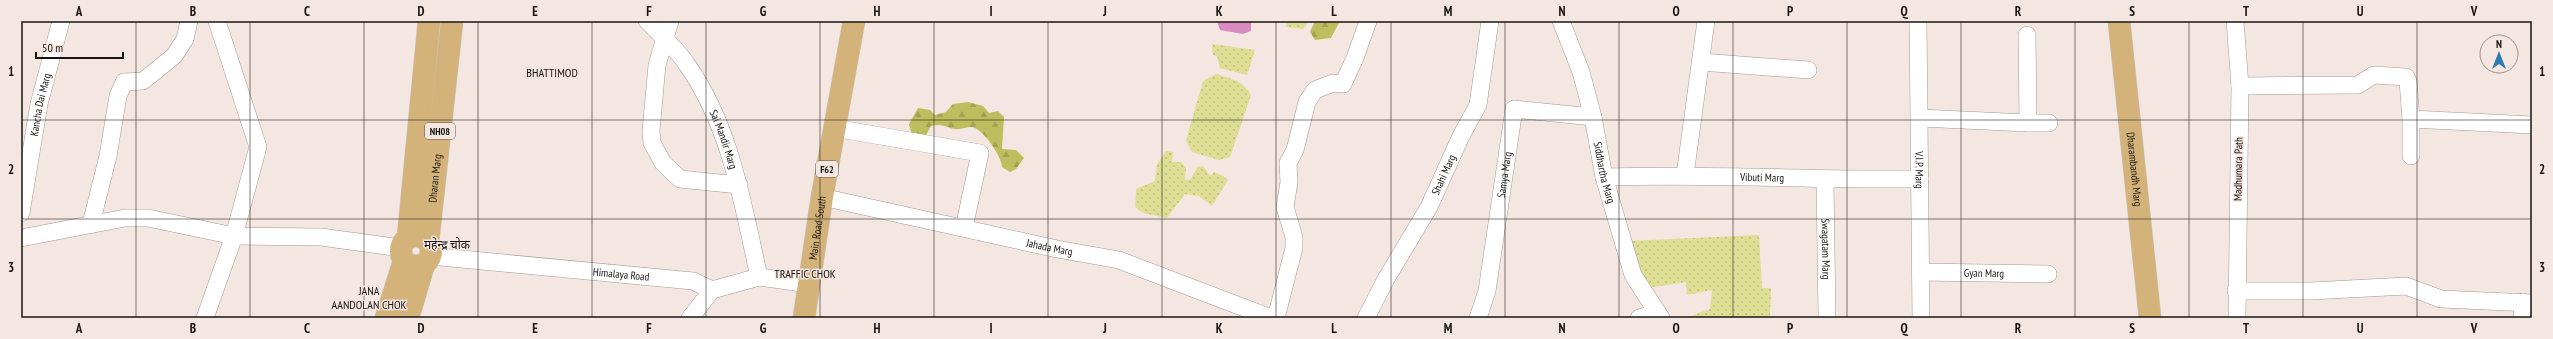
<svg xmlns="http://www.w3.org/2000/svg" width="2553" height="339" font-family="'PT Sans Narrow','Noto Sans Devanagari',sans-serif">
<style>
.grass{fill:url(#grass-dots)}
.forest{fill:url(#forest-firs)}
.water{fill:#da8bc1}
.lines{fill:none;stroke-linecap:round;stroke-linejoin:round}
.minor-casing{stroke:#a69893;stroke-width:18}
.major-casing{stroke:#c8c7c6;stroke-width:23}
.minor{stroke:#fff;stroke-width:17}
.major{stroke:#d3b379;stroke-width:22}
.grid{fill:none;stroke:#191412;stroke-width:1;stroke-opacity:0.55}
.labels{text-anchor:middle;stroke-width:3;stroke-linejoin:round;paint-order:stroke}
.shield{fill:#f4e6e0;stroke:#5b5350;stroke-width:1}
.shield-label{font-size:10px;font-weight:bold;fill:#191412}
.street-label{font-size:11px;fill:#191412;stroke:#f4e6e0}
.neighbourhood-label{font-size:12px;fill:#191412;stroke:#f4e6e0}
.neatline{fill:none;stroke:#191412;stroke-width:1.5}
.grid-label{font-size:13px;text-anchor:middle;font-weight:bold;fill:#191412}
</style>
<defs>
<pattern id="grass-dots" width="8" height="8" patternUnits="userSpaceOnUse"><rect width="8" height="8" fill="#dede94"/><path d="M2 2h.1M6 6h.1" fill="none" stroke="#bebe7f" stroke-width="1.8" stroke-linecap="round"/></pattern>
<pattern id="forest-firs" width="22" height="20" patternUnits="userSpaceOnUse"><rect width="22" height="20" fill="#bfbe5f"/><path d="M5 1l3.5 6h-7zM16 11l3.5 6h-7z" fill="#a4a252"/></pattern>
</defs>
<rect width="100%" height="100%" fill="#f4e6e0"/>
<!-- grass -->
<path class="grass" d="M1287,21h22l-6,8 -17,-2z
M1212,44l43,6 -8,25 -27,-7 -3,-12 -4,-1z
M1216,74c14,4 28,7 35,21l-21,62 -11,3 -27,-8 -6,-11 17,-60z
M1166,151l7,1 -1,10h9l5,6 -1,12 6,-1 6,-12 6,-1 7,10 4,-4 9,4 5,4 -16,26 -13,-10 -14,-2 -18,24 -24,-5 -8,-6 1,-18 19,-8 2,-17z
M1759,235l3,53h9l-1,30h-85l25,-9 2,-19 -25,5 -1,-13 -39,6 -19,-47z"/>
<!-- forest -->
<path class="forest" d="M1315,21h25l-9,17 -16,2 -5,-8z
M968,102l15,4 6,7 9,-2 6,6 -2,32 14,1 8,8 -8,11 -6,3 -8,-5c0,-10 -20,-40 -31,-40 -5,0 -10,3 -16,2 -11,-1 -9,-6 -24,-3l-7,13h-11l-4,-15 9,-16 12,2 5,5 11,-3 7,-8z"/>
<!-- water -->
<path class="water" d="M1217,21h34v10l-8,3 -23,-4z"/>
<g class="lines">
<!-- minor casing -->
<g class="minor-casing">
<g id="minor">
<path id="s1" d="M647,21c14,14 30,28 41,45 43,62 55,139 71,211"/>
<path d="M670,21l-13,44 -6,66 1,12 11,20 17,16 59,6"/>
<path id="s2" d="M1561,21l20,51 12,45 11,60 29,98 28,43"/>
<path id="s3" d="M1918,21l3,297"/>
<path d="M2235,21l5,65 -3,232"/>
<path d="M1701,62l107,8"/>
<path d="M2240,86l118,-1 16,-10 32,2 2,4 3,38 121,6"/>
<path d="M1920,118l108,5 -1,-88"/>
<path d="M2028,123h21"/>
<path d="M834,128l146,25 -16,75"/>
<path d="M2411,156v-37"/>
<path d="M1685,175l21,-154"/>
<path id="s4" d="M1604,177c106,-3 211,3 316,2"/>
<path id="s5" d="M1825,180l2,138"/>
<path id="s6" d="M822,197l235,52 62,11 152,58"/>
<path id="s7" d="M21,213l18,-109 22,-83"/>
<path d="M91,224l17,-68 10,-60 6,-14 19,-1 31,-25 11,-17 4,-18"/>
<path d="M21,238l104,-20h23l86,18 87,1 80,11"/>
<path id="s8" d="M430,256l263,25 19,9 47,-13 50,7"/>
<path id="s9" d="M1921,272l127,2"/>
<path d="M2236,291h75l95,-5 35,13 91,4"/>
<path d="M205,318l29,-82 24,-89 -41,-126"/>
<path d="M690,318l22,-28"/>
<path d="M1276,318l18,-70v-11l-9,-30 4,-25 -1,-19 7,-13 12,-48 8,-12 18,-7 10,1 12,-26 13,-37"/>
<path id="s10" d="M1366,318l20,-39 43,-72 32,-71 17,-31 12,-84"/>
<path id="s11" d="M1478,318l9,-27 27,-182 79,8"/>
<path d="M1639,318l19,-5"/>
<path d="M2522,318l1,-16"/>
</g>
</g>
<!-- major casing -->
<g class="major-casing">
<g id="major">
<path id="s12" d="M2119,21l31,297"/>
<circle cx="416" cy="251" r="15"/>
<path d="M408,238l21,-217"/>
<path id="s13" d="M428,241l24,-220"/>
<path d="M386,318l18,-57"/>
<path d="M408,318l16,-54"/>
<path id="s14" d="M804,318l18,-121 32,-176"/>
</g>
</g>
<!-- minor -->
<use href="#minor" class="minor"/>
<!-- major -->
<use href="#major" class="major"/>
</g>
<!-- grid -->
<path class="grid" d="M136,21v297M250,21v297M364,21v297M478,21v297M592,21v297M706,21v297M820,21v297M934,21v297M1048,21v297M1162,21v297M1276,21v297M1391,21v297M1505,21v297M1619,21v297M1733,21v297M1847,21v297M1961,21v297M2075,21v297M2189,21v297M2303,21v297M2417,21v297M21,120h2511M21,219h2511"/>
<g class="labels">
<!-- shield labels -->
<g class="shield">
<rect x="425" y="123" width="30" height="16" rx="3"/>
<rect x="816" y="161" width="22" height="16" rx="3"/>
</g>
<g class="shield-label">
<text x="440" y="135">NH08</text>
<text x="827" y="173">F62</text>
</g>
<!-- street labels -->
<g class="street-label">
<text dy="4" stroke="none"><textPath href="#s7" startOffset="110">Kancha Dai Marg</textPath></text>
<text dy="4" stroke="none"><textPath href="#s1" startOffset="143">Sai Mandir Marg</textPath></text>
<text dy="4" stroke="none"><textPath href="#s3" startOffset="149">V.I.P. Marg</textPath></text>
<text transform="translate(2238 169) rotate(-89)" y="4">Madhumara Path</text>
<text dy="4" stroke="none"><textPath href="#s12" startOffset="149">Dharambandh Marg</textPath></text>
<text dy="4" stroke="none"><textPath href="#s2" startOffset="158">Siddhartha Marg</textPath></text>
<text dy="4" stroke="none"><textPath href="#s10" startOffset="163">Shahi Marg</textPath></text>
<text dy="4" stroke="none"><textPath href="#s11" startOffset="146">Samya Marg</textPath></text>
<text dy="4" stroke="none"><textPath href="#s4" startOffset="158">Vibuti Marg</textPath></text>
<text dy="4" stroke="none"><textPath href="#s13" startOffset="63">Dharan Marg</textPath></text>
<text dy="4" stroke="none"><textPath href="#s14" startOffset="91">Main Road South</textPath></text>
<text dy="4" stroke="none"><textPath href="#s6" startOffset="233">Jahada Marg</textPath></text>
<text dy="4" stroke="none"><textPath href="#s5" startOffset="69">Swagatam Marg</textPath></text>
<text dy="4" stroke="none"><textPath href="#s9" startOffset="63">Gyan Marg</textPath></text>
<text dy="4" stroke="none"><textPath href="#s8" startOffset="192">Himalaya Road</textPath></text>
</g>
<!-- neighbourhood labels -->
<g class="neighbourhood-label">
<text x="552" y="77">BHATTIMOD</text>
<text x="447" y="249">महेन्द्र चोक</text>
<text x="805" y="278">TRAFFIC CHOK</text>
<text x="369" y="295">JANA<tspan x="369" dy="14">AANDOLAN CHOK</tspan></text>
</g>
</g>
<!-- border -->
<rect width="2553" height="339" fill="none" stroke="#f4e6e0" stroke-width="44"/>
<!-- north arrow -->
<g transform="translate(2499 54)"><circle r="19" fill="#f4e6e0" stroke="#9c928e"/>
<path d="M0-3L7 15L0 10L-7 15Z" fill="#2f7bae"/>
<text y="-6" font-size="11" font-weight="bold" text-anchor="middle" fill="#191412">N</text>
</g>
<!-- scale -->
<path d="M36 52v6h87v-6" fill="none" stroke="#191412" stroke-width="2"/>
<text x="42" y="52" font-size="12" fill="#191412" stroke="#f4e6e0" stroke-width="3" paint-order="stroke">50 m</text>
<rect x="22" y="22" width="2509" height="295" class="neatline"/>
<g class="grid-label">
<text x="79" y="16">A</text>
<text x="193" y="16">B</text>
<text x="307" y="16">C</text>
<text x="421" y="16">D</text>
<text x="535" y="16">E</text>
<text x="649" y="16">F</text>
<text x="763" y="16">G</text>
<text x="877" y="16">H</text>
<text x="991" y="16">I</text>
<text x="1105" y="16">J</text>
<text x="1219" y="16">K</text>
<text x="1334" y="16">L</text>
<text x="1448" y="16">M</text>
<text x="1562" y="16">N</text>
<text x="1676" y="16">O</text>
<text x="1790" y="16">P</text>
<text x="1904" y="16">Q</text>
<text x="2018" y="16">R</text>
<text x="2132" y="16">S</text>
<text x="2246" y="16">T</text>
<text x="2360" y="16">U</text>
<text x="2474" y="16">V</text>
<text x="11" y="76">1</text>
<text x="2542" y="76">1</text>
<text x="11" y="174">2</text>
<text x="2542" y="174">2</text>
<text x="11" y="272">3</text>
<text x="2542" y="272">3</text>
<text x="79" y="333">A</text>
<text x="193" y="333">B</text>
<text x="307" y="333">C</text>
<text x="421" y="333">D</text>
<text x="535" y="333">E</text>
<text x="649" y="333">F</text>
<text x="763" y="333">G</text>
<text x="877" y="333">H</text>
<text x="991" y="333">I</text>
<text x="1105" y="333">J</text>
<text x="1219" y="333">K</text>
<text x="1334" y="333">L</text>
<text x="1448" y="333">M</text>
<text x="1562" y="333">N</text>
<text x="1676" y="333">O</text>
<text x="1790" y="333">P</text>
<text x="1904" y="333">Q</text>
<text x="2018" y="333">R</text>
<text x="2132" y="333">S</text>
<text x="2246" y="333">T</text>
<text x="2360" y="333">U</text>
<text x="2474" y="333">V</text>
</g>
</svg>
